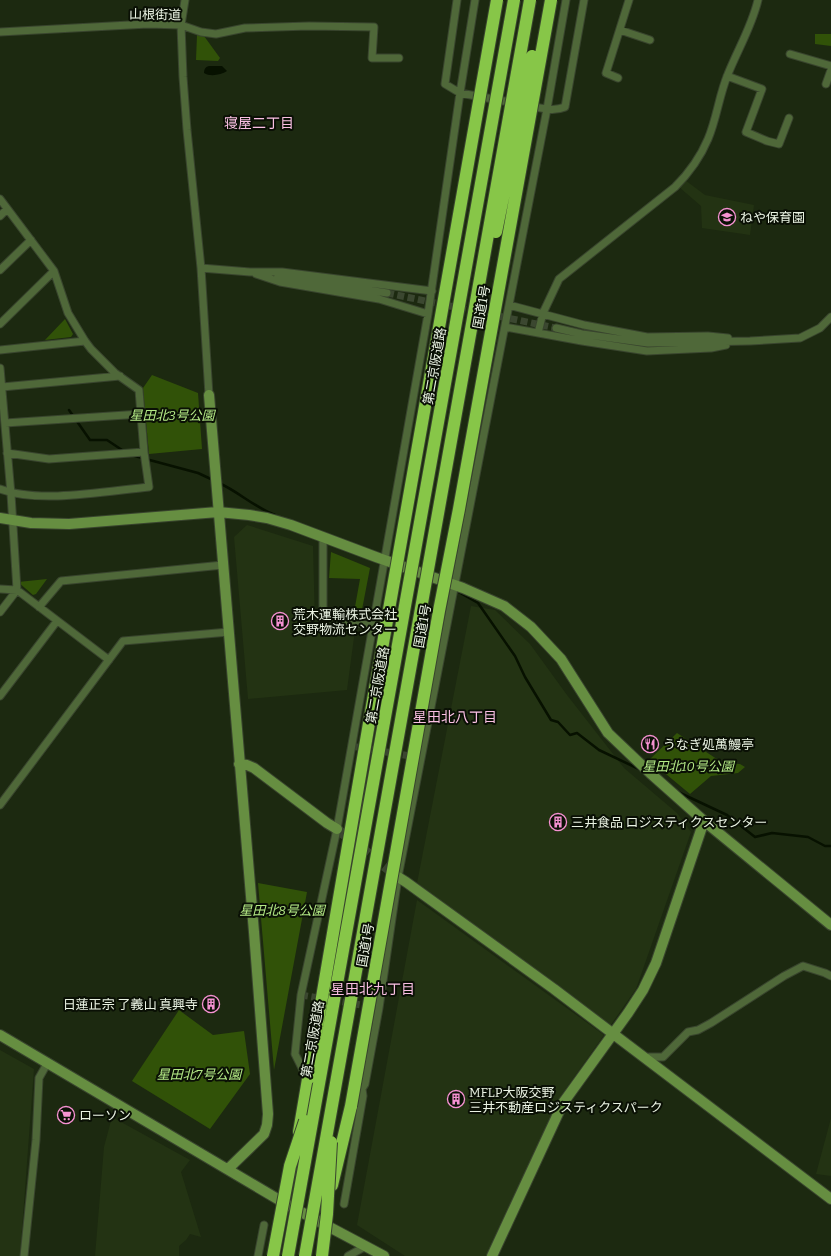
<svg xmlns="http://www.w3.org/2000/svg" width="831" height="1256" font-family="Bitter,'Noto Sans JP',serif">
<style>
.built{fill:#233313}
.green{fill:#315208}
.water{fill:#071100}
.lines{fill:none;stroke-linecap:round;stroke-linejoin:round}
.stream{stroke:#071100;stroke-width:2.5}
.street-tunnel{stroke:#3b4730;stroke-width:7;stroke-dasharray:7 3.5;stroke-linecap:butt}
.secondary-tunnel{stroke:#3b4730;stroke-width:10;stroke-dasharray:10 5;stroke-linecap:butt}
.street-casing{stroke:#39452e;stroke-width:9}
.secondary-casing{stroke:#39452e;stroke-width:12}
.highway-casing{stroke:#39452e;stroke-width:14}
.street{stroke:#4f6839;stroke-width:7}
.secondary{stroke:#668e41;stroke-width:10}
.highway{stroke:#87c648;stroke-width:12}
.highway-bridge-casing{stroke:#39452e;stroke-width:14;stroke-linecap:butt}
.highway-bridge{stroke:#87c648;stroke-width:12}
.labels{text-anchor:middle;stroke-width:4;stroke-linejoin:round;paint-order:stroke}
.street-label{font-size:13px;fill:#eaf3e3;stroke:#0a1005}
.poi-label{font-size:13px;fill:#eaf3e3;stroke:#0a1005;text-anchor:start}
.park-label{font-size:13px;font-style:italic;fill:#b4ea86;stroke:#0a1005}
.neighbourhood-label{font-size:14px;fill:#f9bfe2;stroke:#0a1005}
</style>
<rect width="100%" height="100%" fill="#1c2910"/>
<!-- built -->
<path class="built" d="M685,180l20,15 49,10 -4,30 -48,-7 -1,-22 -22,-19z
M247,525l66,21 2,79 40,5 -8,60 -99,9 -14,-162z
M471,606l24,4 35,34 37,51 57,73 53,45 14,19 -55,157 -26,37 -193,-143z
M417,900l187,135 -44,62 -72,159h-83l-48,-31z
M0,1050l34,19 -14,187h-20z
M112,1117l78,43 -9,12 20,65 -11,-3 -4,6 -7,6v10h-84l9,-109z
M831,1118v58l-15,-2z"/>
<!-- green -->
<path class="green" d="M815,34h16v12l-16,-2z
M197,35l7,1 16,22 -2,3 -22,-1z
M65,319l8,15 -2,3 -26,3z
M152,375l46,18 4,56 -53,5 -6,-66z
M331,552l39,16 -10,52 -7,-2 7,-39 -31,-1z
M47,579l-11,15 -3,1 -15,-13z
M677,733l46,30 17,1 5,3 -7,6 -27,3 -21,18 -41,-34z
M258,883l49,9 -33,178z
M179,1010l34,25 31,-4 6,43 -40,55 -78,-48z"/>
<!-- water -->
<path class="water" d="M209,66h13l5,5c-6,4 -17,6 -23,2 0,-3 1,-6 5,-7z"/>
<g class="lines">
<!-- stream -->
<path class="stream" d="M69,410l21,30h17l18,12
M131,455l67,18 15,7
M219,483c20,9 35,24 56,32
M455,590l23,13 37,53 10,21 26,43 7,2 12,13 7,-2 22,17 42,20
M678,792l49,23 28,22 17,-4 36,4 17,9h6"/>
<!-- street-tunnel -->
<path class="street-tunnel" d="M387,293l169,35
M351,746l65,11
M301,995l78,13"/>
<!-- secondary-tunnel -->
<path class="secondary-tunnel" d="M337,829l60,47"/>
<!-- street casing -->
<g class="street-casing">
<path id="street" d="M185,0l-4,25 2,52 4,53 14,138 8,127
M457,0l-12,84 15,9 55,10
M620,30l30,10
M0,32l148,-8 33,1 20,7 15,2 29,-6 64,-2 65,1 -2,31h27
M790,54l41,12
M727,76l35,13 -16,43 21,9 12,3 10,-26
M618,78l-12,-5 23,-73
M826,84l5,-14
M529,106c13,2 24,6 36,1l19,-107
M0,199l54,72 -54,53
M0,216l7,-7
M201,268l49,4h32l150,19
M0,270l31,-30
M256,274l24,8 99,17 49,15
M278,276l109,17
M509,305l75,20 63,12 61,-1 20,2
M505,327l77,14 65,10 64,-3 15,-3
M556,328l26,6 66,9 102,-2 50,-3 20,-10 11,-11
M538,333l5,-20 16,-34 116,-92c14,-14 25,-29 33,-48 9,-21 11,-44 20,-65 10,-25 24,-48 30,-74
M0,350l85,-9
M0,368l11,126 6,96 -17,22
M2,387l118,-11
M5,423l136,-9
M7,453l42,6 95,-7
M0,489c39,15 107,2 149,-2l-5,-35 -5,-62 -24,-17 -24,-24 -6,-8 -17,-28 -14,-42
M323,537v79l49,10
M0,589l17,1 92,70
M39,607l22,-26 162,-16
M0,696l57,-75
M0,805l123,-164 106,-9
M646,1060l3,-3h14l25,-25 10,-2 13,-7 73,-47 19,-10 22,7 6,3
M307,1078l-12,-24 6,-59 36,-166 91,-515 32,-221 15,-93
M355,1100l10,-16 14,-76 19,-131 149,-768 19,-109
M344,1204l15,-85 4,-23 -1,-7
M24,1256l12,-116 3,-62 9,-16
M258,1256l6,-31
M348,1256l18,-10"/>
</g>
<!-- secondary casing -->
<g class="secondary-casing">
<path id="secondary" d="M209,395l45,537 14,182 -1,11 -3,9 -36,35
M0,518l31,5 38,1 149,-12 31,3 18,3 24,7 85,32 87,31 41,18 27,21 30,32 47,74 42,40 54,48 -48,142 -13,27 -15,23 -65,90 -71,153
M239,764l8,1 7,3 73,55 10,6
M704,821l127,104
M398,877l8,5 148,107 277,210
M0,1035l286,169 98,52"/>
</g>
<!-- highway casing -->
<g class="highway-casing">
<path id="highway" d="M299,1132l9,-53
M332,1185l19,-79"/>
</g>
<!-- street -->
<use href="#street" class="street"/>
<!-- secondary -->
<use href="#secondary" class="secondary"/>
<!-- highway -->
<use href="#highway" class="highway"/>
<!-- highway-bridge casing -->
<g class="highway-bridge-casing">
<path id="highway-bridge" d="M496,232l36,-176
M308,1079l66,-385 123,-694
M351,1106l88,-495 20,-102 92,-509
M273,1256l17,-90 15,-45
M288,1256l226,-1256
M305,1256l225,-1256
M322,1256l5,-42 4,-72"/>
</g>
<!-- highway-bridge -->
<use href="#highway-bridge" class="highway-bridge"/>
</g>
<!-- icons -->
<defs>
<g id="school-ring" transform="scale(0.9)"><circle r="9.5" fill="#0a1005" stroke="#f591d1" stroke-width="1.5"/><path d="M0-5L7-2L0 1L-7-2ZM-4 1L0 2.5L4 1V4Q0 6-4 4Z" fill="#f591d1"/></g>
<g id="building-ring" transform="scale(0.9)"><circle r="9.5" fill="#0a1005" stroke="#f591d1" stroke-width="1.5"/><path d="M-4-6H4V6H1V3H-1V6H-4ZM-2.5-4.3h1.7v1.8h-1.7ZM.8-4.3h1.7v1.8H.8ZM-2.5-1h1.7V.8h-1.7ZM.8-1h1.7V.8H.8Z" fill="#f591d1"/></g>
<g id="restaurant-ring" transform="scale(0.9)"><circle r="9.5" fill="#0a1005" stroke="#f591d1" stroke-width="1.5"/><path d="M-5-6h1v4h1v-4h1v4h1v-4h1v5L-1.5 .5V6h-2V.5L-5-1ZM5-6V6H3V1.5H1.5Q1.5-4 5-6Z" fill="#f591d1"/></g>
<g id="supermarket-ring" transform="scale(0.9)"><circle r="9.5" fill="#0a1005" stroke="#f591d1" stroke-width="1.5"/><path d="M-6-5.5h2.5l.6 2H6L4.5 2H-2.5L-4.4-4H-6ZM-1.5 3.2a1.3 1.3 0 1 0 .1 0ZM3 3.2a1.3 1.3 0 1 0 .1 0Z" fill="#f591d1"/></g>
</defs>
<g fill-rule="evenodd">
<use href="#school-ring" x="727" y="217"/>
<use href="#building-ring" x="280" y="621"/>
<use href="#restaurant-ring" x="650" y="744"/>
<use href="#building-ring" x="558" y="822"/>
<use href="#building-ring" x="211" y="1004"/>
<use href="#building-ring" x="456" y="1099"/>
<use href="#supermarket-ring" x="66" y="1115"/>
</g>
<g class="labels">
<!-- street labels -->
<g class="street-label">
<text transform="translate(155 14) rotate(1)" y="5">山根街道</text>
<text transform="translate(481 307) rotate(-80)" y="5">国道1号</text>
<text transform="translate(434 366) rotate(-80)" y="5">第二京阪道路</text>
<text transform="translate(422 626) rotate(-80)" y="5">国道1号</text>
<text transform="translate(377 685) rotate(-80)" y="5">第二京阪道路</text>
<text transform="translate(365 945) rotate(-80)" y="5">国道1号</text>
<text transform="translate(312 1039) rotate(-80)" y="5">第二京阪道路</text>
</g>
<!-- poi labels -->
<g class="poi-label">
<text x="740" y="222">ねや保育園</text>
<text x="293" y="619">荒木運輸株式会社<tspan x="293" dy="15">交野物流センター</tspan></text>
<text x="663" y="749">うなぎ処萬鰻亭</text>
<text x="571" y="827">三井食品 ロジスティクスセンター</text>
<text x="198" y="1009" text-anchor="end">日蓮正宗 了義山 真興寺</text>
<text x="469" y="1097">MFLP大阪交野<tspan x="469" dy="15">三井不動産ロジスティクスパーク</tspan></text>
<text x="79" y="1120">ローソン</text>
</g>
<!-- park labels -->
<g class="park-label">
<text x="172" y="420">星田北3号公園</text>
<text x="688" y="771">星田北10号公園</text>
<text x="282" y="915">星田北8号公園</text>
<text x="199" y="1079">星田北7号公園</text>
</g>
<!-- neighbourhood labels -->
<g class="neighbourhood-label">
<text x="259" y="128">寝屋二丁目</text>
<text x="455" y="722">星田北八丁目</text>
<text x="373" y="994">星田北九丁目</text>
</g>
</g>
</svg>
